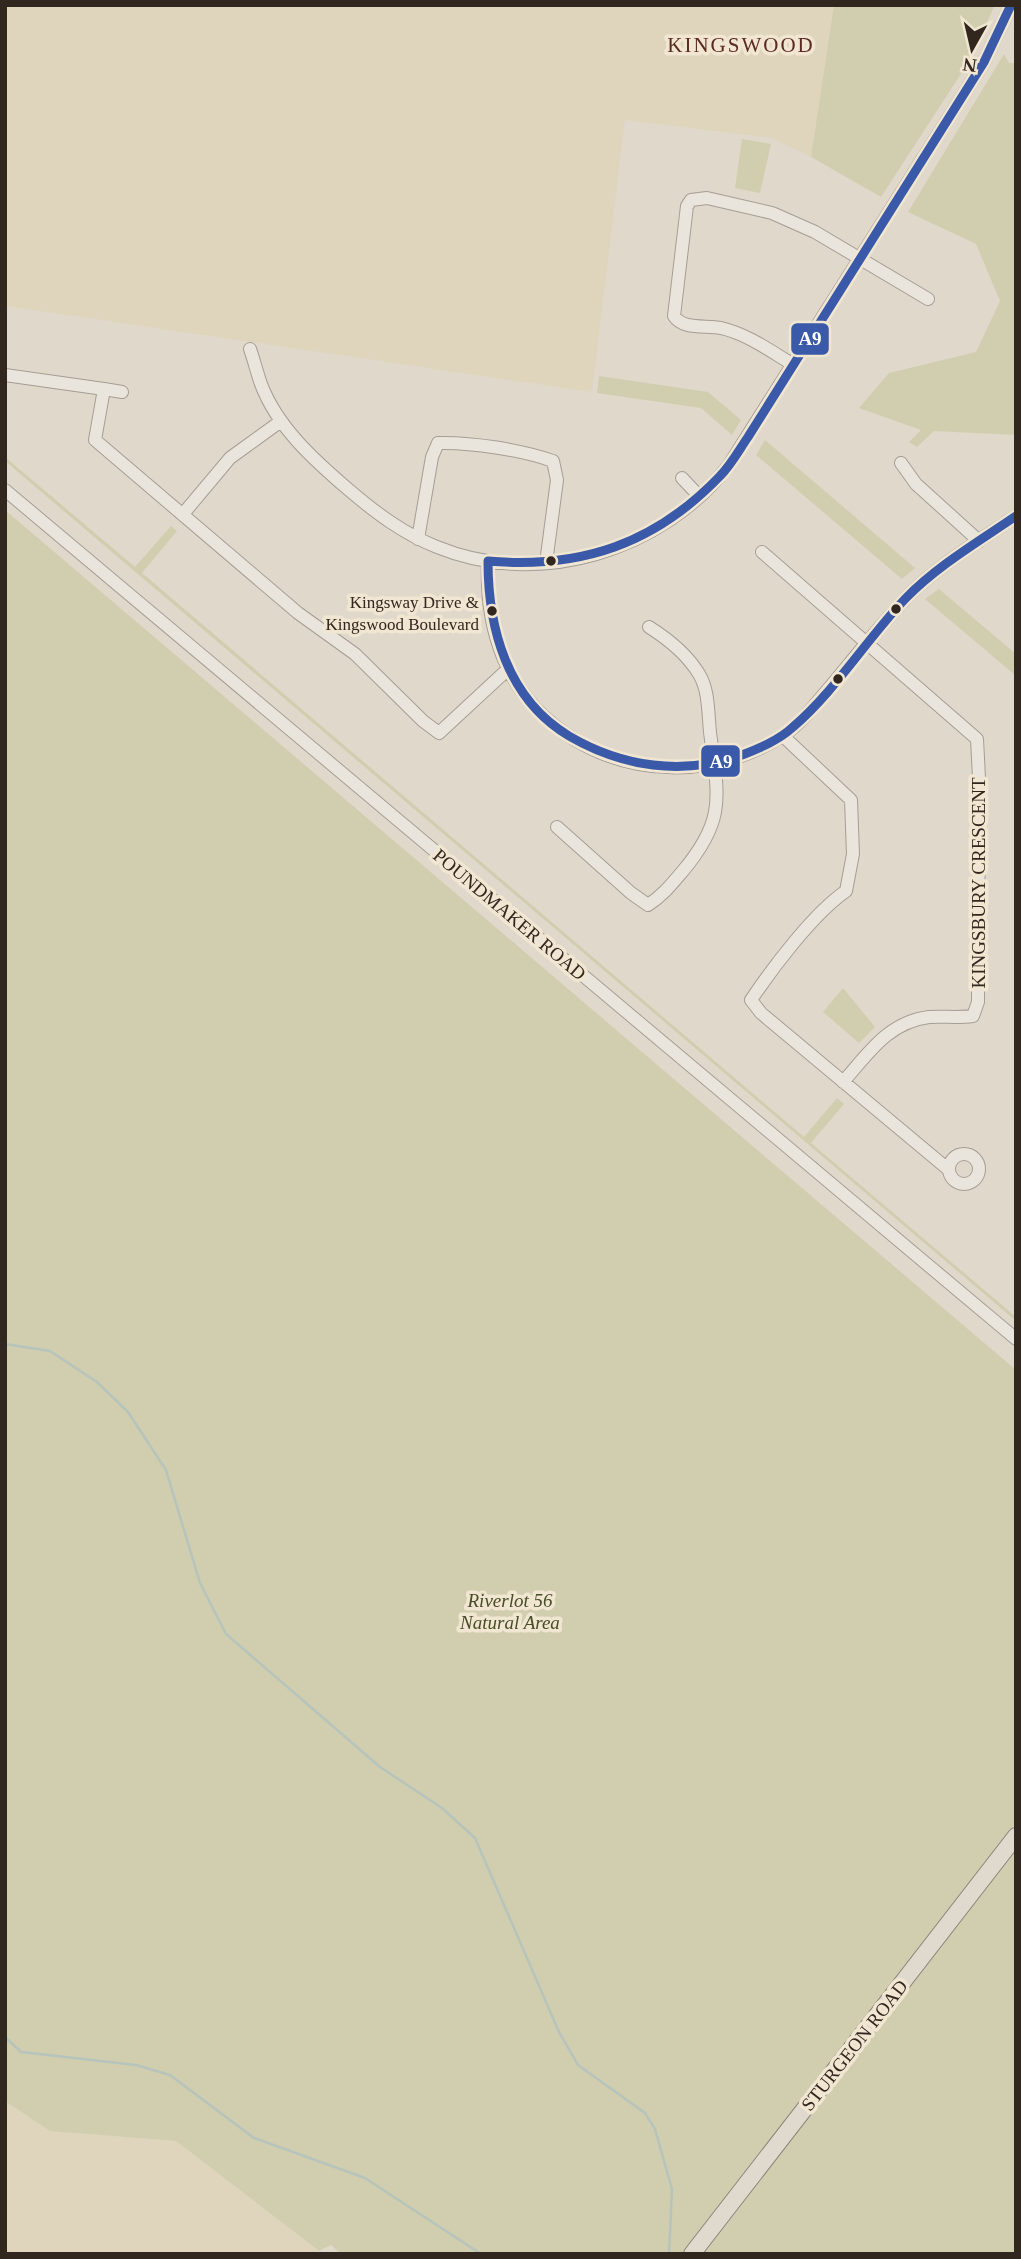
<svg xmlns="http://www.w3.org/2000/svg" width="1021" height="2259" font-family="Georgia,serif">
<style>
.farmland{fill:#dfd5bd}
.green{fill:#d0ceaf}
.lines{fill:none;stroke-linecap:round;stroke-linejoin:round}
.stream{stroke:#b6c4bb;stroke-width:2.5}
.minor-casing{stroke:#a59e94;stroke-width:14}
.major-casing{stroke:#8b837b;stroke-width:18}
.minor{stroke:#e9e4dc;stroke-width:12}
.major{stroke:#e0dace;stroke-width:16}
.bus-1-casing{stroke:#f1e6d1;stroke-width:14}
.bus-1{stroke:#3a59a8;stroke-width:9}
.bus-dot{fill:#32271e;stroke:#f1e6d1;stroke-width:2.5}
.labels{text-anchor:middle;stroke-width:7;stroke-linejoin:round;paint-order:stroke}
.bus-label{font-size:17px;fill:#32271e;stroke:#f1e6d1;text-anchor:end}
.street-label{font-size:19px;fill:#32271e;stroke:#f1e6d1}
.park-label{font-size:19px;font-style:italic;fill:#464d27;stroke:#f1e6d1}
.neighbourhood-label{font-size:21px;letter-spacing:2px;fill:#5b2a22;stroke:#f1e6d1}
.line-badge{stroke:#f1e6d1;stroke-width:2.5}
.badge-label{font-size:19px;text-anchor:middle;font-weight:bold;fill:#fff}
</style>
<rect width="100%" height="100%" fill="#e0d8cb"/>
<!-- farmland -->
<path class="farmland" d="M5,5h829l-23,152 -39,-19 -147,-18 -33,272 -587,-86z
M5,2101l45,30 126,10 146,113h-317z"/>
<!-- green -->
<path class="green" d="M834,5h161l-27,58 -87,134 -70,-40z
M1004,54l5,9h7v372l-82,-4 -17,16 -8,-5 12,-12 -62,-22 30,-35 87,-21 24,-51 -24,-57 -68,-32z
M742,139l29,5 -11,49 -25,-5z
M599,376l109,16 33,28 -9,15 -31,-27 -104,-15z
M765,440l150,128 -13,11 -146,-124z
M5,457l130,110 36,-41 6,5 -35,42 662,564 33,-39 7,6 -33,39 205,174v4l-1011,-860z
M5,510l1011,860v884h-675l-10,-9 -12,6 -143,-110 -126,-10 -45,-30z
M939,589l77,65v22l-91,-77z
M843,988l32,39 -16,16 -36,-31z"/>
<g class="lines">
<!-- stream -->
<path class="stream" d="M5,1344l45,7 47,31 31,30 38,58 34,113 26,51 154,133 62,41 33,30 84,194 19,33 67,48 10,16 17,60 -3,65
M5,2037l16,15 115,13 34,10 84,63 111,40 116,76"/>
<!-- minor casing -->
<g class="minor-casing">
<path id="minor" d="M250,349c4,11 7,24 11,35 16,43 54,77 88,106 27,23 55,44 88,57 103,42 225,4 292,-82l255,-403 27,-57
M792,364c-23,-14 -45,-30 -71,-36 -16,-3 -38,2 -47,-12l13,-110 4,-6 16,-2 65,15 43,19 113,67
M5,375l99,14
M122,392l-18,-3 -9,51 203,173 57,41 68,67 16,12 68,-63
M901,463l15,21 63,57
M682,478l17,18
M5,490l1011,849
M183,514l47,-56 51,-37
M418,539l14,-82 6,-14c33,-1 84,7 115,18l4,19 -11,83
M762,552l215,187 2,39 -1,224 -5,14c-15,2 -30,0 -44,1 -41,5 -61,37 -86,65
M488,561c-3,68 18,131 75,171 66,46 151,47 219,4 19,-12 34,-33 48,-49 25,-30 49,-60 76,-89 31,-32 73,-57 110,-82
M783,736l68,64 2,54 -7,37c-32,22 -73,76 -95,109l10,13 188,157
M557,827l74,66 17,12c14,-9 23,-20 34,-33 45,-53 36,-76 28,-140 -2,-19 -1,-42 -11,-58 -12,-20 -31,-35 -50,-47
M949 1169a15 15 0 1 1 30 0a15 15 0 1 1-30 0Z"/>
</g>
<!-- major casing -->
<g class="major-casing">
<path id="major" d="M692,2254l324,-418"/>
</g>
<!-- minor -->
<use href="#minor" class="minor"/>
<!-- major -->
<use href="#major" class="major"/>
<!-- bus-1 casing -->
<g class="bus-1-casing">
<path id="bus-1" d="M1011,5l-27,57 -236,375c-9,13 -17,28 -28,39 -65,68 -139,93 -232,85 0,67 19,138 81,175 53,31 114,40 173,19 18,-7 37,-15 51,-28 42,-36 74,-88 112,-128 32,-33 73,-57 111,-83"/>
</g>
<!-- bus-1 -->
<use href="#bus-1" class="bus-1"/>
</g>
<!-- markers -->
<g class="bus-dot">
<circle cx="551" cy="561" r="6"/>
<circle cx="896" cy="609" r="6"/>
<circle cx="492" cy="611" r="6"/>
<circle cx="838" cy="679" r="6"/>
</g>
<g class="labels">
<!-- bus labels -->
<g class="bus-label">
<text x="479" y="608">Kingsway Drive &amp;<tspan x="479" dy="22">Kingswood Boulevard</tspan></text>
</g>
<!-- street labels -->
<g class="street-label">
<text transform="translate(978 883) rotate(-90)" y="7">KINGSBURY CRESCENT</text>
<text transform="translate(510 914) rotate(40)" y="7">POUNDMAKER ROAD</text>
<text transform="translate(854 2045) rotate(-52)" y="7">STURGEON ROAD</text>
</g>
<!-- park labels -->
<g class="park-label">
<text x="510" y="1607">Riverlot 56<tspan x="510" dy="22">Natural Area</tspan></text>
</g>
<!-- neighbourhood labels -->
<g class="neighbourhood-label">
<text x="741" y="52">KINGSWOOD</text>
</g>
</g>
<g class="line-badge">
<rect x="790" y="322" width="40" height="34" rx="7" fill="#3a59a8"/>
<rect x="700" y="744" width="41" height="34" rx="7" fill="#3a59a8"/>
</g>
<g class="badge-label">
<text x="810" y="345">A9</text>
<text x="721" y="768">A9</text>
</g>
<!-- border -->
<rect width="1021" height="2259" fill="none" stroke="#32271e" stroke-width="14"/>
<!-- north arrow -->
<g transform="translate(972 49) rotate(188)" stroke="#f1e6d1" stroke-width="5" paint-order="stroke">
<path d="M0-5L12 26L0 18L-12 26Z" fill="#32271e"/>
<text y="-10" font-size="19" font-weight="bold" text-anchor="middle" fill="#32271e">N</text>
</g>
</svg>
